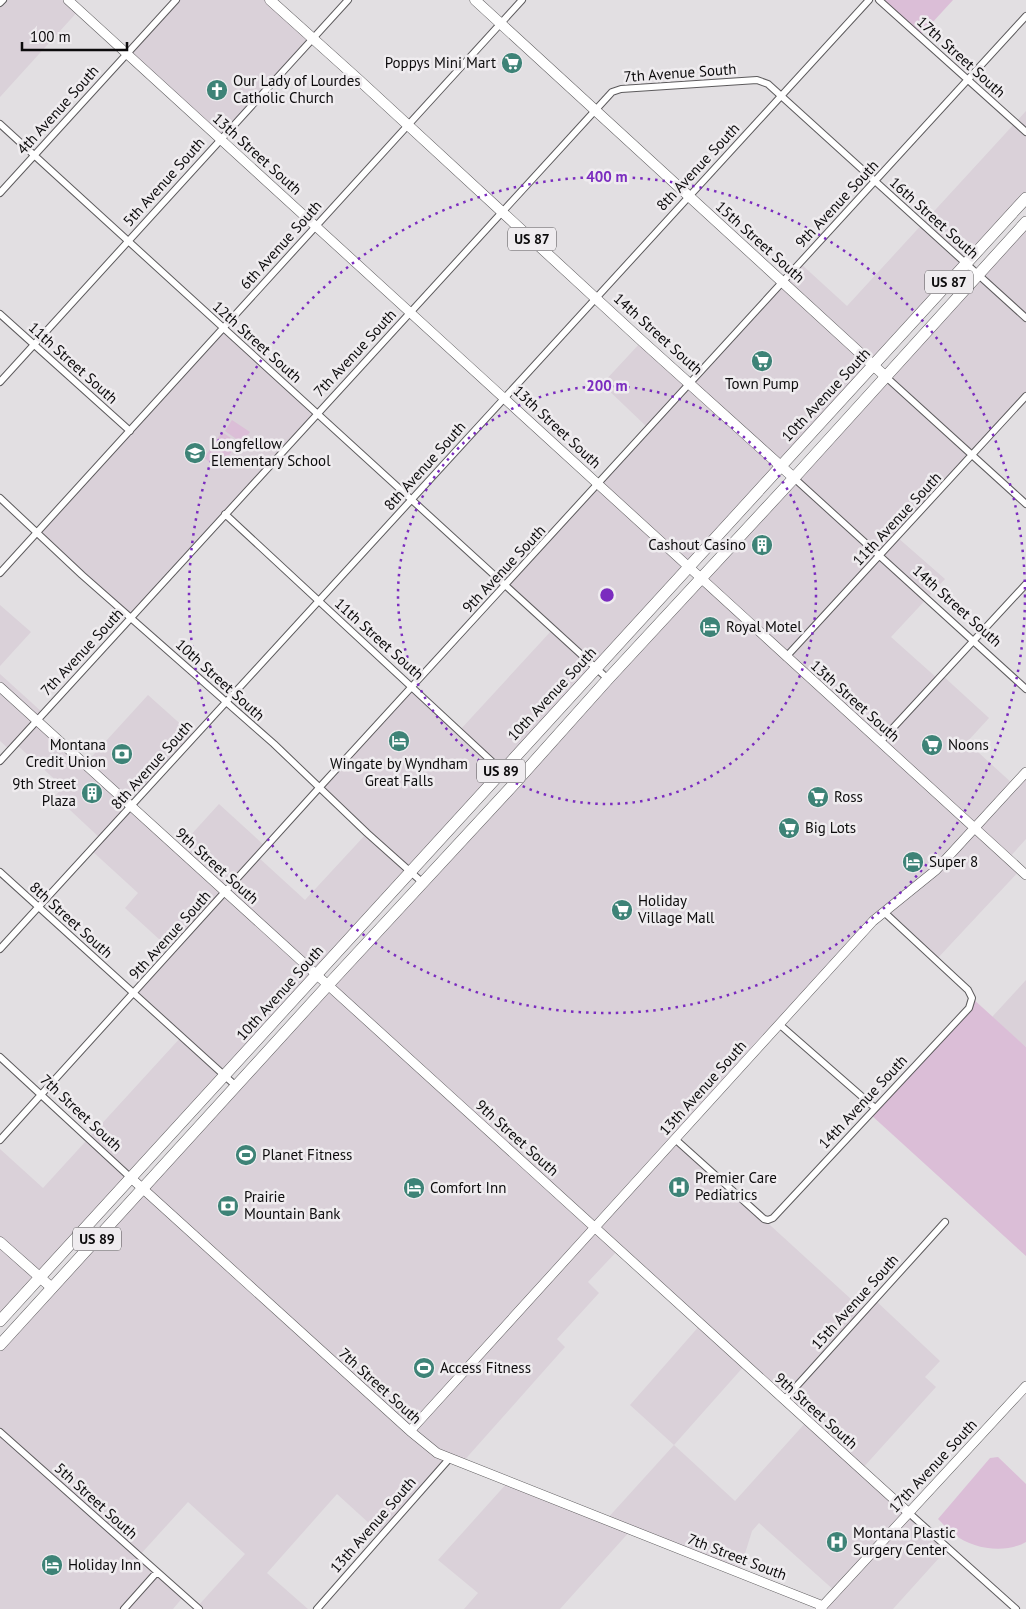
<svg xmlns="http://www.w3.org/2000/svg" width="1026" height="1609" font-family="'PT Sans',sans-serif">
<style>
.built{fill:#dad1d9;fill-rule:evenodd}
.green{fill:#dbbed7}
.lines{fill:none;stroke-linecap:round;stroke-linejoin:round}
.street-casing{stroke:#5d5b5d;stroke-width:8}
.secondary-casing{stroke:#5d5b5d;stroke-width:10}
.primary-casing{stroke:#5d5b5d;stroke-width:11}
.highway-casing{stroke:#5d5b5d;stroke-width:12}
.street{stroke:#fff;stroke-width:6}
.secondary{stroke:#fff;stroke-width:9}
.primary{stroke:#fff;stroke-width:10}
.highway{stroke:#fff;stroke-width:11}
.ring{fill:none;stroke:#7b2cbf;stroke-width:2.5;stroke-dasharray:2.5 5}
.labels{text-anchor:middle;stroke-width:5;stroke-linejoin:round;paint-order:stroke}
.shield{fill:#efecef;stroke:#504e50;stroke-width:1}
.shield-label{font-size:14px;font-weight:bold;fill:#0c0b0c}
.street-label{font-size:15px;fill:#0c0b0c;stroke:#efecef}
.poi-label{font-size:15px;fill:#0c0b0c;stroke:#efecef;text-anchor:start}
.centre{fill:#7b2cbf;stroke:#efecef;stroke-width:2.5}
.ring-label{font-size:15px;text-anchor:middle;font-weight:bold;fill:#7b2cbf;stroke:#efecef;stroke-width:5;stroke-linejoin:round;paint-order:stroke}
</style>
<rect width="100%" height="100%" fill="#e2dfe2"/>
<!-- built -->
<path class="built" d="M3,0h65l11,10 -79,87v-94z
M176,0h94l42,38 -92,101 -93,-85z
M1026,111v87l-1026,1123v-172l43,39 139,-152 -48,-43 38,-42 -47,-43 13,-15 -47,-43 10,-11 -46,-43 8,-9 -47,-43 -6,6 -10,-9v-67l43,39 -6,7 48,44 63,-69 47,42 -63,69 46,43 41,-45 47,43 -8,10 47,43 62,-67 -48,-45 94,-101 47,43 92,-100 -47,-44 144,-157 -47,-45 40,-43 48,43 110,-121 47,43z
M1026,222v174l-129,141 48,42 -54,58 47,42 4,-4 47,43 -22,24 47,43 12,-13v67l-18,20 12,11 -84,90 -51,-48 -209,227 188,172 11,-11 65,61 -15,16 11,10 -75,83 87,78 -55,61h-67l-3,-3 13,-14 -77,-69 -7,8 -13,42 -108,-43 -71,79h-96l14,-16 -40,-33 70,-78 98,38 68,-75 -44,-40 71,-81 -82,-75 -31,33 11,11 -42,46 8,8 -104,117 -12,-5 -67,76 -45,-41 -70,79 41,36h-109l-2,-2 48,-53 -57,-52 -49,54 45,40 -11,13h-173v-264zM745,1365l62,56 -72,80 -61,-56z
M223,328l94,85 -186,205 -94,-85z
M0,605l31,27 -31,34z
M1026,980v67l-34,-30z"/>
<!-- green -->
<path class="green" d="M879,0h74l-33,36z
M232,420l18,12 -8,11 -17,-12z
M222,432l16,11 -19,26 -15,-11z
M972,998l54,49v209l-156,-142 99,-106z
M998,1457l28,27v58c-21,12 -53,7 -71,-7 -6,-4 -12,-11 -17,-16l52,-61z"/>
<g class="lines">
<!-- street casing -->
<g class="street-casing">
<path id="street" d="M879,0l147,132
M0,3l3,-3
M0,124l608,555
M0,193l176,-193
M0,314l130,117
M885,376l141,128
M0,382l348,-382
M794,478l232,211
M0,498l82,77 192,169 93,89 56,50
M225,514l290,269
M0,573l522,-573
M786,657l240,-261
M880,742l146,-158
M0,761l612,-669 9,-3 136,-9 11,4 258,234
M0,872l236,214
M0,949l869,-949
M779,1024l96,84
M0,1057l131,121
M675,1139l89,80 4,1 5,-2 196,-210 3,-10 -4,-8 -84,-78
M0,1140l319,-352 707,-772
M784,1400l161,-178
M0,1432l199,177
M909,1513l107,96
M124,1609l33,-37
M317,1609l132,-150"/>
</g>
<!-- secondary casing -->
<g class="secondary-casing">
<path id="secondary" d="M68,0l958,875
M0,687l909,826
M131,1178l279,253 27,22 386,153
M410,1431l463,-510 63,-51 90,-98
M820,1609l206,-223"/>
</g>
<!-- primary casing -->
<g class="primary-casing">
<path id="primary" d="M270,0l89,80 283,261 152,137
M475,0l410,376
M0,1242l52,46"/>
</g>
<!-- highway casing -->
<g class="highway-casing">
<path id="highway" d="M0,1321l1026,-1123
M0,1345l329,-361 186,-201 93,-104 186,-201 232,-256"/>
</g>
<!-- street -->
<use href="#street" class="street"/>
<!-- secondary -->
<use href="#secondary" class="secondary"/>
<!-- primary -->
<use href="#primary" class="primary"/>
<!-- highway -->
<use href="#highway" class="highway"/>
</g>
<!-- distance rings -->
<g class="ring">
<circle cx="607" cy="595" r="209"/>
<circle cx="607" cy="595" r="418"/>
</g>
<!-- icons -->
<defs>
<g id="supermarket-disc" transform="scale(1.125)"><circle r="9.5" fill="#3e8377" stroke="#efecef"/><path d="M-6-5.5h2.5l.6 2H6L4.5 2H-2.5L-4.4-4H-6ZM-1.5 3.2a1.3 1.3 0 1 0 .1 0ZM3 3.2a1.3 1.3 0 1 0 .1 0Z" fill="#fff"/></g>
<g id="church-disc" transform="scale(1.125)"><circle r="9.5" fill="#3e8377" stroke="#efecef"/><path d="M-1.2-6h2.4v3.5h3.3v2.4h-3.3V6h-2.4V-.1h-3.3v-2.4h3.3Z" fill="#fff"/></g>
<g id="school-disc" transform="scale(1.125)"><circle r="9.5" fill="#3e8377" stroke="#efecef"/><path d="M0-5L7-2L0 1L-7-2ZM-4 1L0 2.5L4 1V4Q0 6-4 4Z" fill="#fff"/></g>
<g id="building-disc" transform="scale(1.125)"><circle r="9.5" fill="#3e8377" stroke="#efecef"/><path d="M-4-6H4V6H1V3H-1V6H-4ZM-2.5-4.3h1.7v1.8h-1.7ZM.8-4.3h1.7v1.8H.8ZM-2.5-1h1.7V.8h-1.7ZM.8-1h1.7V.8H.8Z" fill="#fff"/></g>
<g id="hotel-disc" transform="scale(1.125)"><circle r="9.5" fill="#3e8377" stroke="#efecef"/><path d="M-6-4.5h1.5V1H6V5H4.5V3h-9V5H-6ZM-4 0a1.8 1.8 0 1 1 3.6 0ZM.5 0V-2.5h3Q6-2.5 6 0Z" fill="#fff"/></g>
<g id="bank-disc" transform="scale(1.125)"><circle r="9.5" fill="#3e8377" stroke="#efecef"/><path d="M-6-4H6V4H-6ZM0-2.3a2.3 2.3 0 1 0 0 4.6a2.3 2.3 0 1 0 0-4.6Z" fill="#fff"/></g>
<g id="stadium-disc" transform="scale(1.125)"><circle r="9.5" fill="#3e8377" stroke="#efecef"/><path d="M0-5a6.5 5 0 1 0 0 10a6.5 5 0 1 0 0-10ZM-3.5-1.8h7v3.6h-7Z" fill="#fff"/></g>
<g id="hospital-disc" transform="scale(1.125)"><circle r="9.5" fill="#3e8377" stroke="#efecef"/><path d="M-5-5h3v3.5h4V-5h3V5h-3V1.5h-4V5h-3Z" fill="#fff"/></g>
</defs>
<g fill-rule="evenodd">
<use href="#supermarket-disc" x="512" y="63"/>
<use href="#church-disc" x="217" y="90"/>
<use href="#supermarket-disc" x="762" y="361"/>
<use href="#school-disc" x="195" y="453"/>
<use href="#building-disc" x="762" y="545"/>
<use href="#hotel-disc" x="710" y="627"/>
<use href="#hotel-disc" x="399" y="741"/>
<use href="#supermarket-disc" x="932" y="745"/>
<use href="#bank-disc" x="122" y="754"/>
<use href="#building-disc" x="92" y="793"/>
<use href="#supermarket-disc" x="818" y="797"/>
<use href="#supermarket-disc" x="789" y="828"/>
<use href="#hotel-disc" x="913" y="862"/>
<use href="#supermarket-disc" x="622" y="910"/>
<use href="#stadium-disc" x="246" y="1155"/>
<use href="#hospital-disc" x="679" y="1187"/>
<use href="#hotel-disc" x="414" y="1188"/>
<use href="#bank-disc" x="228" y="1206"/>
<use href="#stadium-disc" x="424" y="1368"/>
<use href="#hospital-disc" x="837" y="1542"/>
<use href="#hotel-disc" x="52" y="1565"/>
</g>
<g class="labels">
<!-- shield labels -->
<g class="shield">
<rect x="508" y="227.5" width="48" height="23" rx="4"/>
<rect x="925" y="270.5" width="48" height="23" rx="4"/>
<rect x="477" y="759.5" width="48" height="23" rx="4"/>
<rect x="73" y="1227.5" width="48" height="23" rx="4"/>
</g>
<g class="shield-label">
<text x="532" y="244">US 87</text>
<text x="949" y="287">US 87</text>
<text x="501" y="776">US 89</text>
<text x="97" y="1244">US 89</text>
</g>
<!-- street labels -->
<g class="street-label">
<text transform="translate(961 57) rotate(42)" y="5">17th Street South</text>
<text transform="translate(680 73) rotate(-4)" y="5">7th Avenue South</text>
<text transform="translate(58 110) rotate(-48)" y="5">4th Avenue South</text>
<text transform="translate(257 154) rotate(42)" y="5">13th Street South</text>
<text transform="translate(698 167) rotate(-47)" y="5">8th Avenue South</text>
<text transform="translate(164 182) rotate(-48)" y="5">5th Avenue South</text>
<text transform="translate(837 204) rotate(-47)" y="5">9th Avenue South</text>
<text transform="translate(934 218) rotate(42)" y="5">16th Street South</text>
<text transform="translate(760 242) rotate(42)" y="5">15th Street South</text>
<text transform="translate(281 245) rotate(-48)" y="5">6th Avenue South</text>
<text transform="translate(658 334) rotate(42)" y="5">14th Street South</text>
<text transform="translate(257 342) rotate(42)" y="5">12th Street South</text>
<text transform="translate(355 353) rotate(-47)" y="5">7th Avenue South</text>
<text transform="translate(73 363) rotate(42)" y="5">11th Street South</text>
<text transform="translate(826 395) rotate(-47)" y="5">10th Avenue South</text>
<text transform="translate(557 427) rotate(43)" y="5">13th Street South</text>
<text transform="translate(425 466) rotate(-48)" y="5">8th Avenue South</text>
<text transform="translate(897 519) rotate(-47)" y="5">11th Avenue South</text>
<text transform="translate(504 569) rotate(-47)" y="5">9th Avenue South</text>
<text transform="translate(957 606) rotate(42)" y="5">14th Street South</text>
<text transform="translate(379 639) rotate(42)" y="5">11th Street South</text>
<text transform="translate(82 652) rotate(-47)" y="5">7th Avenue South</text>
<text transform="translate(220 680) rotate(42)" y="5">10th Street South</text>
<text transform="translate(552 694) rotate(-47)" y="5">10th Avenue South</text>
<text transform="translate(855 701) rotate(42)" y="5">13th Street South</text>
<text transform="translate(152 765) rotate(-48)" y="5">8th Avenue South</text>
<text transform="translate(217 866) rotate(42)" y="5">9th Street South</text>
<text transform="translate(71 920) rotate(42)" y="5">8th Street South</text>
<text transform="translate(170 935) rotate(-48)" y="5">9th Avenue South</text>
<text transform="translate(280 993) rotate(-48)" y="5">10th Avenue South</text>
<text transform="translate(703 1088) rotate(-48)" y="5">13th Avenue South</text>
<text transform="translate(863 1102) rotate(-47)" y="5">14th Avenue South</text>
<text transform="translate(81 1113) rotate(43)" y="5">7th Street South</text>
<text transform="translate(517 1138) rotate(42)" y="5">9th Street South</text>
<text transform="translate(855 1302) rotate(-48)" y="5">15th Avenue South</text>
<text transform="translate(380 1386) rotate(42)" y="5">7th Street South</text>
<text transform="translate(816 1411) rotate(42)" y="5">9th Street South</text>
<text transform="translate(933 1466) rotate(-47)" y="5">17th Avenue South</text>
<text transform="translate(96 1501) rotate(42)" y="5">5th Street South</text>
<text transform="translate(373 1525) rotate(-49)" y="5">13th Avenue South</text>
<text transform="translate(737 1557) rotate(21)" y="5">7th Street South</text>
</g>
<!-- poi labels -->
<g class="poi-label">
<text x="496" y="68" text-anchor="end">Poppys Mini Mart</text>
<text x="233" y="86">Our Lady of Lourdes<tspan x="233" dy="17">Catholic Church</tspan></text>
<text x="762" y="389" text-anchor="middle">Town Pump</text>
<text x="211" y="449">Longfellow<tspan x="211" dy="17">Elementary School</tspan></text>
<text x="746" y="550" text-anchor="end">Cashout Casino</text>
<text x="726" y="632">Royal Motel</text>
<text x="106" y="750" text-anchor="end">Montana<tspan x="106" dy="17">Credit Union</tspan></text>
<text x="948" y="750">Noons</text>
<text x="399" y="769" text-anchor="middle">Wingate by Wyndham<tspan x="399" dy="17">Great Falls</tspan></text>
<text x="76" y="789" text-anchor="end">9th Street<tspan x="76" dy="17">Plaza</tspan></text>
<text x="834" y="802">Ross</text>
<text x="805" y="833">Big Lots</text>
<text x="929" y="867">Super 8</text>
<text x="638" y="906">Holiday<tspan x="638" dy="17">Village Mall</tspan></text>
<text x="262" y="1160">Planet Fitness</text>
<text x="695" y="1183">Premier Care<tspan x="695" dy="17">Pediatrics</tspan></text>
<text x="430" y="1193">Comfort Inn</text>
<text x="244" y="1202">Prairie<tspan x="244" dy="17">Mountain Bank</tspan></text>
<text x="440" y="1373">Access Fitness</text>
<text x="853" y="1538">Montana Plastic<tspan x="853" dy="17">Surgery Center</tspan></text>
<text x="68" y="1570">Holiday Inn</text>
</g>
</g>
<circle cx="607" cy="595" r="8" class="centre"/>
<g class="ring-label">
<text x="607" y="182">400 m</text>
<text x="607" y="391">200 m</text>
</g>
<!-- scale -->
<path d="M22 42v8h105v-8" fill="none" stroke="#0c0b0c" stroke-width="2.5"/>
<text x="30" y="42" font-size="15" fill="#0c0b0c" stroke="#efecef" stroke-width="4" paint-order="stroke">100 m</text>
</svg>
